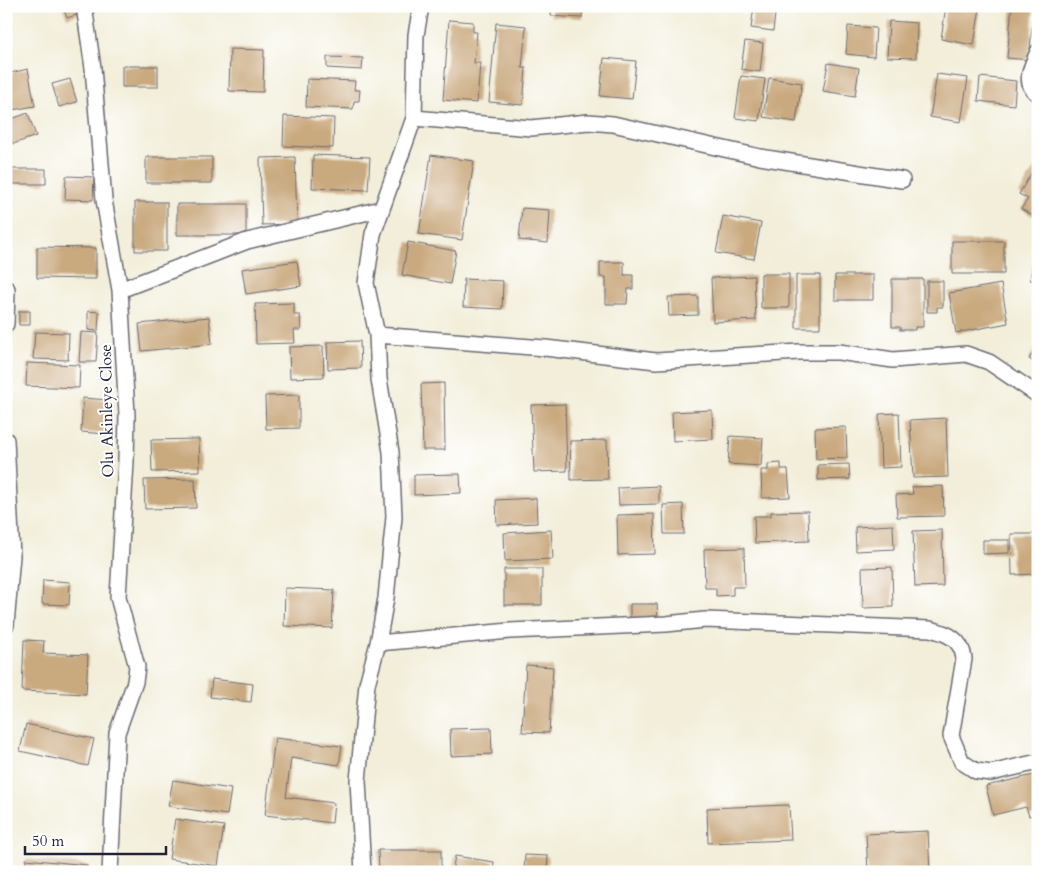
<svg xmlns="http://www.w3.org/2000/svg" width="1044" height="878" font-family="Cardo,serif">
<style>
.building{fill:#c9a97e}
.lines{fill:none;stroke-linecap:round;stroke-linejoin:round}
.street-casing{stroke:#6b6972;stroke-width:18}
.street{stroke:#fff;stroke-width:15}
.labels{text-anchor:middle;stroke-width:4;stroke-linejoin:round;paint-order:stroke}
.street-label{font-size:16px;fill:#22223b;stroke:#fff}
</style>
<rect width="100%" height="100%" fill="#fff"/>
<filter id="ink" filterUnits="userSpaceOnUse"><feTurbulence type="fractalNoise" baseFrequency=".02" numOctaves="2"/><feDisplacementMap in="SourceGraphic" scale="10" xChannelSelector="R" yChannelSelector="G"/><feConvolveMatrix kernelMatrix="1 2 1 2 8 2 1 2 1" color-interpolation-filters="sRGB"/></filter>
<filter id="wash" filterUnits="userSpaceOnUse"><feTurbulence type="fractalNoise" baseFrequency=".0096" numOctaves="4" result="noise"/><feDisplacementMap in="SourceGraphic" scale="20" xChannelSelector="R" yChannelSelector="G"/><feGaussianBlur stdDeviation="1.12" result="paint"/><feColorMatrix in="noise" values="0 0 0 0 0 0 0 0 0 0 0 0 0 0 0 0 0 1.4 0 .05"/><feComposite in="paint" operator="in"/></filter>
<g filter="url(#wash)">
<rect width="100%" height="100%" fill="#f2eed9"/>
<g id="blocks">
<!-- building -->
<path class="building" d="M80,6l2,7 -15,5 -4,-11z
M552,6h31l-1,12 -31,-2z
M754,6h22l-3,25 -22,-3z
M946,6l34,2 -6,37 -33,-6z
M1012,6h22l-5,54 -22,-2z
M449,20l24,2v10h4l-3,31h6l-3,40 -34,-3z
M889,21l28,2 -1,35 -29,-1z
M496,23l30,3 -4,42h4l-3,37 -34,-3z
M848,26l28,2 -2,29 -28,-3z
M745,41l18,2 -3,29 -19,-3z
M230,49l34,1 -1,42 -34,-1z
M327,57l36,1 -1,12 -35,-2z
M604,58l32,3 -4,38 -32,-3z
M828,63l31,5 -4,28 -32,-5z
M122,66h36v21h-36z
M28,69l7,37 -29,5v-37z
M937,74l31,4 -7,44 -31,-5z
M741,76l24,3 -6,42 -24,-3z
M980,77l36,4 -2,24 -36,-4z
M769,78l33,5 -6,39 -33,-5z
M70,79l7,23 -18,5 -7,-23z
M307,79l48,2 -1,9h6l-1,11h-5l-1,8 -47,-2z
M28,113l8,23 -23,8 -7,-23z
M284,116l50,2 -1,30 -50,-2z
M313,155l57,2 -2,33 -56,-2z
M431,155l43,6 -12,79 -43,-6z
M146,157h66v26h-66z
M295,157l2,67 -35,1 -2,-67z
M1036,165l2,1v53l-17,-10 7,-10 -9,-5z
M12,169h34v15h-34z
M66,176l28,1 -1,23 -28,-1z
M135,202h32v49h-32z
M177,204h69v31h-69z
M522,208l28,2 -2,33 -29,-3z
M723,216l38,7 -7,36 -38,-6z
M952,241h52v33h-52z
M408,242l48,9 -6,33 -48,-9z
M37,247l59,1v31l-59,-1z
M1035,249h3v32l-8,-1z
M297,261l4,25 -55,8 -4,-25z
M600,262h24v13h9v14h-5l-1,15h-21v-27h-6z
M761,274h28v34h-28z
M796,275h24v53h-24z
M835,275h38v25h-38z
M754,276l2,44 -43,2 -2,-44z
M464,279l39,2 -1,28 -39,-2z
M892,279h31v48h-8v3h-15v-3h-8z
M927,281h16v26h-6v5h-10z
M1001,284l7,39 -52,10 -7,-40z
M698,296v19l-29,1 -1,-19z
M294,303v12h6l1,15h-7l1,13 -39,1 -1,-40z
M19,311h11v14h-11z
M88,311l11,1 -1,19 -10,-1z
M209,317l3,27 -70,7 -3,-27z
M35,332l34,1 -1,27 -35,-1z
M81,332l17,1 -2,29h-17z
M360,341l1,27 -33,1 -1,-27z
M1038,344v21l-9,-6z
M323,346l1,31 -34,1 -1,-31z
M27,363l53,2 -1,23 -53,-2z
M444,383l1,67h-22l-2,-66z
M299,395v33l-33,1 -1,-33z
M83,398l25,2 -2,34 -25,-2z
M565,404l2,67 -33,1 -3,-67z
M712,410l1,29 -40,2 -1,-29z
M899,413l2,54 -20,1 -2,-54z
M946,418l2,59 -35,1 -3,-58z
M846,427l1,31 -31,1 -1,-31z
M730,436l33,2 -2,28 -33,-2z
M199,439l1,32 -48,1 -1,-32z
M607,440l1,39 -37,1 -1,-39z
M781,463v6h7l2,28 -28,1 -1,-28h7v-6z
M849,464l1,15 -32,1v-15z
M460,474l1,19 -47,2v-20z
M195,479l1,29 -51,1 -1,-29z
M659,486v18l-40,1 -1,-17z
M943,486l1,30 -47,1 -1,-22 17,-1 -1,-7z
M536,498l1,25 -40,2 -1,-25z
M683,504l1,30h-20l-1,-29z
M808,511l1,30 -54,2 -1,-27h17v-4z
M654,514l1,40 -37,1 -1,-40z
M893,525l1,24 -38,2 -1,-24z
M551,530l2,29 -48,2 -1,-28z
M942,530l1,56 -28,1 -2,-56z
M1011,534h27v40l-26,1z
M983,540h26v13l-26,1z
M744,548l1,39h-12v8l-17,1v-8h-11l-1,-39z
M892,567l1,40 -30,1 -1,-40z
M504,569h38v36h-38z
M43,580l27,2 -1,23 -27,-1z
M285,588l49,2 -2,38 -48,-2z
M630,604h27l1,15 -28,1z
M24,640l20,1 -1,12 45,2 -2,39 -64,-3z
M526,665l27,2 -4,66 -27,-1z
M212,679l41,5 -2,18 -41,-5z
M26,724l68,15 -6,27 -68,-15z
M491,728l1,26 -41,2 -1,-27z
M275,738l67,8 -3,19 -48,-7 -5,39 48,6 -2,20 -67,-8z
M1038,774v40l-9,2 -3,-9 -33,8 -7,-29z
M173,780l58,9 -4,26 -59,-9z
M789,805l2,35 -83,3 -1,-35z
M175,819l49,7 -6,40 -49,-7z
M928,831l2,41h-62l-2,-38z
M378,850h63v22h-62z
M525,855l23,1 -1,16h-23z
M455,856l39,6 -1,10h-41z
M26,859l61,6 -1,7h-61z"/>
</g>
</g>
<g filter="url(#ink)">
<use href="#blocks" fill-opacity="0" stroke="#6b6972" stroke-width="1"/>
<g class="lines">
<!-- street casing -->
<g class="street-casing">
<path id="street" d="M84,6l9,62 11,132 16,90 7,125 -1,47 -8,135 19,70 -2,15 -18,51 -7,139
M1038,52c-6,13 -16,32 0,42
M414,118l117,10 57,-6 25,2 147,33 142,23
M120,290l127,-49 134,-32
M6,324l1,-35
M377,335l168,13 111,13 143,-9h40l54,8 73,-6 23,8 49,33
M6,440l6,116 -6,69
M378,643l132,-12 156,-7 39,-4 225,9c17,4 32,10 34,30l-13,77 11,26 14,9 15,2 47,-11
M363,872l-5,-91 9,-97 11,-41 8,-45 8,-81 -3,-65 -12,-73 -2,-44 -11,-52 7,-49 41,-116 2,-83 5,-29"/>
</g>
<!-- street -->
<use href="#street" class="street"/>
</g>
</g>
<g class="labels">
<!-- street labels -->
<g class="street-label">
<text transform="translate(106 411) rotate(-91)" y="6">Olu Akinleye Close</text>
</g>
</g>
<!-- margin -->
<rect width="1044" height="878" fill="none" stroke="#fff" stroke-width="25"/>
<!-- scale -->
<path d="M25 846v8h141v-8" fill="none" stroke="#22223b" stroke-width="2.5"/>
<text x="32" y="846" font-size="15" fill="#22223b" stroke="#ffffff" stroke-width="4" paint-order="stroke">50 m</text>
</svg>
